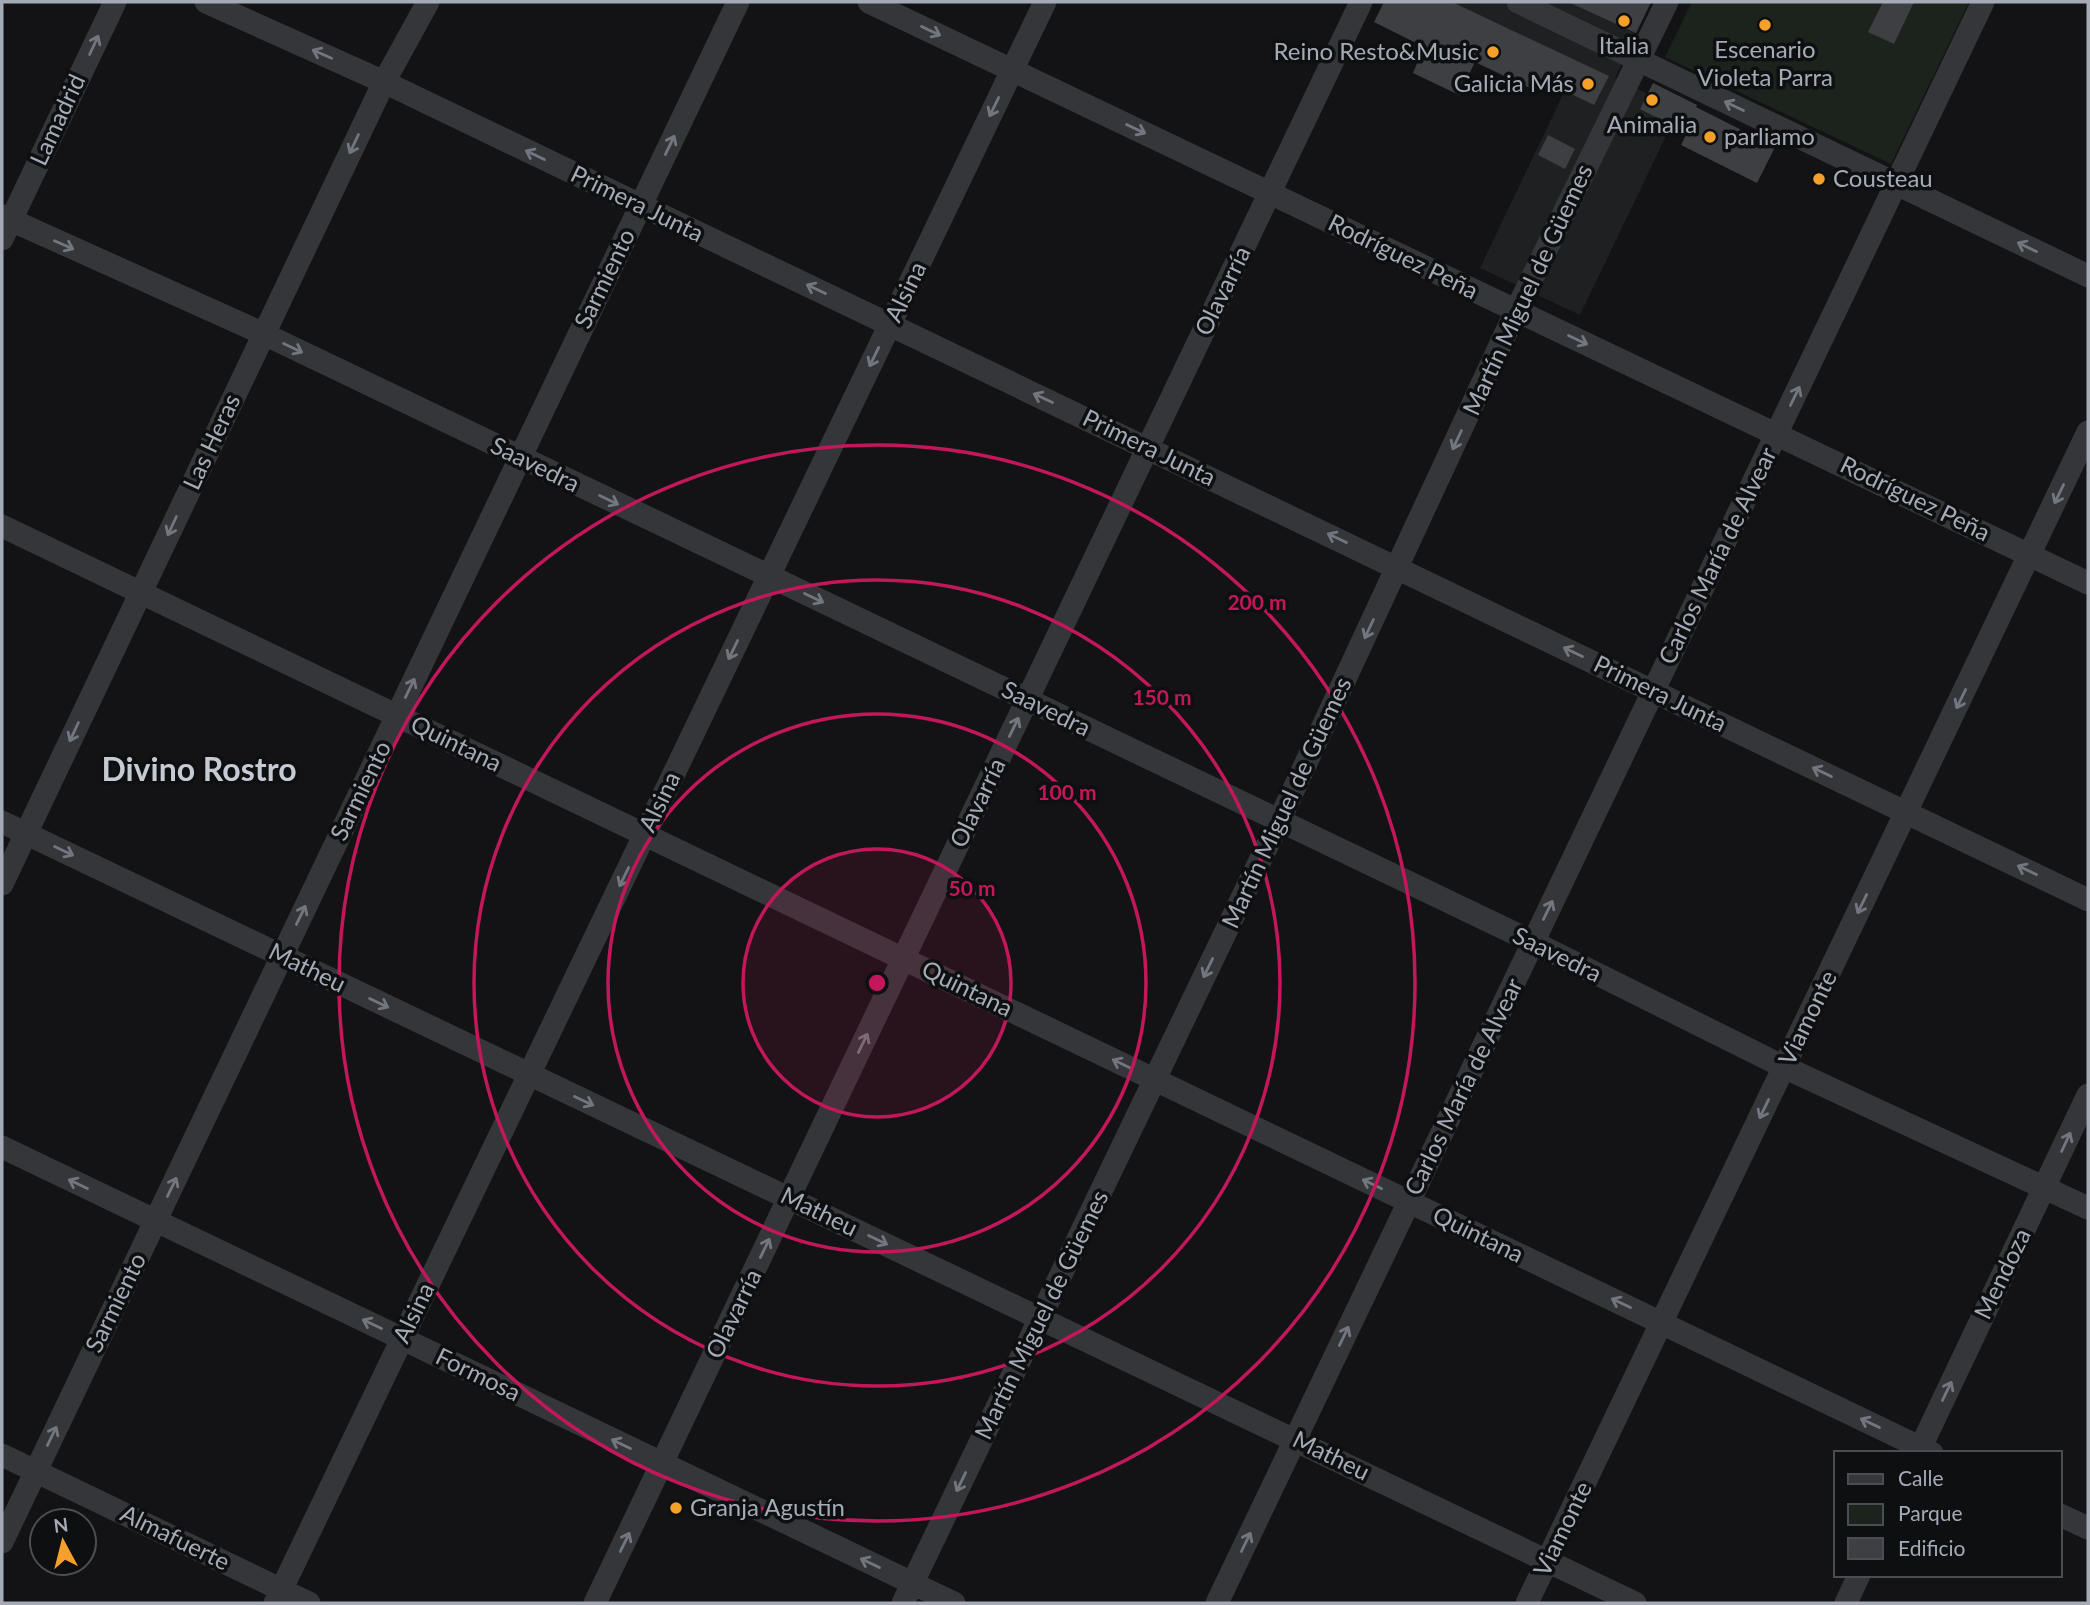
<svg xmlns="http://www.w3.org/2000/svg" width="2090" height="1605" font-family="Lato,sans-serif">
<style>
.built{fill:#1f2022}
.green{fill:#1b231c}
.building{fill:#3d3f42}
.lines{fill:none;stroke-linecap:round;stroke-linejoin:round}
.minor{stroke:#34363a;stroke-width:23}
.oneway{stroke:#72767e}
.ring{fill:none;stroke:#c2185b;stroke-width:3.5}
.poi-dot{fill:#f5a02b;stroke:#0e0f10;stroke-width:2.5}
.labels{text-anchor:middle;stroke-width:7;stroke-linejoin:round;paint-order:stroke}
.poi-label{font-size:24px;fill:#a5abb6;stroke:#0e0f10}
.street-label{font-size:24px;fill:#a5abb6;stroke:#0e0f10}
.district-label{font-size:32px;font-weight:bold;fill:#c6cad2;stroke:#0e0f10}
.centre{fill:#c2185b;stroke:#0e0f10;stroke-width:3.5}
.ring-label{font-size:21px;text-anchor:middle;font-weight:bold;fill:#c2185b;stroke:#0e0f10;stroke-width:7;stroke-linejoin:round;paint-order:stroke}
</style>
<rect width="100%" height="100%" fill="#131315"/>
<!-- built -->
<path class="built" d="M1391,2h260l-36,76 64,31 -99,206 -100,-47 87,-182z"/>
<!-- green -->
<path class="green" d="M1692,2h277l-78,162 -226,-107z"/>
<!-- building -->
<path class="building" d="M1384,2h68l157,74 -15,29 -52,-25 -6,11 -61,-29 -16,33 -46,-22 11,-26 -50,-25z
M1568,2h83l-15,31z
M1883,2h31l-20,42 -26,-12z
M1653,83l44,22 -1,2 79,40 -18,36 -76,-38 6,-12 -47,-24z
M1548,135l27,14 -10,20 -27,-14z"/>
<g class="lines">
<!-- minor -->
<path class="minor" d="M206,2l178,80 1704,818
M869,2c407,193 814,385 1219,581
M1518,2l570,274
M2,216l262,118 1269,608 251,125 304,141
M2,239l113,-237
M2,526l1930,927
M2,822l1633,781
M2,884l382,-802 44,-80
M2,1147l952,456
M1918,1453l170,-358
M2,1455l307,148
M2060,1515l28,13
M2,1542l736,-1540
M275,1603l770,-1601
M595,1603l766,-1601
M903,1603l376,-782 237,-510 151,-309
M1217,1603l766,-1601
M1527,1603l561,-1171
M1846,1603l13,-28"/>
</g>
<!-- one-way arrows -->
<defs><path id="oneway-shaft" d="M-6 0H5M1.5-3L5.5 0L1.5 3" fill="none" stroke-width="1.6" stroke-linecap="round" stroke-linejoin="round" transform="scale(1.75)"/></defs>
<g class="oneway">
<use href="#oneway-shaft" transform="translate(931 31) rotate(25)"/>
<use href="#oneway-shaft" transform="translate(94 45) rotate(-65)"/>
<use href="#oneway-shaft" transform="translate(322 54) rotate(-156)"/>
<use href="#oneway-shaft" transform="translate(1734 106) rotate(-154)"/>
<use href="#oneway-shaft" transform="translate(994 107) rotate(116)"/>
<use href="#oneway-shaft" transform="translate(1136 129) rotate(25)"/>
<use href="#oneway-shaft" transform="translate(354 144) rotate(115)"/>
<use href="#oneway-shaft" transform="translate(670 145) rotate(-64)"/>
<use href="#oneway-shaft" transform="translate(535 155) rotate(-154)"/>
<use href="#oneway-shaft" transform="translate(64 245) rotate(24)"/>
<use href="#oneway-shaft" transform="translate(2027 247) rotate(-154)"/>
<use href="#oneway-shaft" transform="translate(816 289) rotate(-155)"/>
<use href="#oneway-shaft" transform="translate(1578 340) rotate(25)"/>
<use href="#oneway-shaft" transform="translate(293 348) rotate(26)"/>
<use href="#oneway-shaft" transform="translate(874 357) rotate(116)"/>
<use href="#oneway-shaft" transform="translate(1795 396) rotate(-64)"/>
<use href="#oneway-shaft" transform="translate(1043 398) rotate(-155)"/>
<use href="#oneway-shaft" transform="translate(1457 440) rotate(115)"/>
<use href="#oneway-shaft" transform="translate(2059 494) rotate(116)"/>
<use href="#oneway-shaft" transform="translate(609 500) rotate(26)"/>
<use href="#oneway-shaft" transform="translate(172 526) rotate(115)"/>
<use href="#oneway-shaft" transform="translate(1337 538) rotate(-154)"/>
<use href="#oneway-shaft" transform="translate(814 598) rotate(26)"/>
<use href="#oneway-shaft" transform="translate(1369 629) rotate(115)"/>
<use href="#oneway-shaft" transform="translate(733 650) rotate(116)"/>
<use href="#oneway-shaft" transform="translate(1573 652) rotate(-154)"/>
<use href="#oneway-shaft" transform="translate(410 688) rotate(-64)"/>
<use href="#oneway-shaft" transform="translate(1961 699) rotate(116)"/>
<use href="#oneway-shaft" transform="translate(1014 727) rotate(-64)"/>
<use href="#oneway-shaft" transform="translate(74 732) rotate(115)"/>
<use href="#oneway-shaft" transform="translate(1822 772) rotate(-154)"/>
<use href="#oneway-shaft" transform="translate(64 851) rotate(26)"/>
<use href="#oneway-shaft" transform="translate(2027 870) rotate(-154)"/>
<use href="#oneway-shaft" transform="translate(624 877) rotate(116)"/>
<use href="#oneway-shaft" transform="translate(1862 904) rotate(116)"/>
<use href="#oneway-shaft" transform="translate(1548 910) rotate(-64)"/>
<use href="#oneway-shaft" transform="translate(301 915) rotate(-64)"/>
<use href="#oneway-shaft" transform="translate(1208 968) rotate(116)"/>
<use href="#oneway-shaft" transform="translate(379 1003) rotate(26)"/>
<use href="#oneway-shaft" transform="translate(863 1043) rotate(-64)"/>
<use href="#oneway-shaft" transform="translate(1122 1064) rotate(-154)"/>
<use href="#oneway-shaft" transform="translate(584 1101) rotate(25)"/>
<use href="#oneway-shaft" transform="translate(1764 1109) rotate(116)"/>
<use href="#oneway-shaft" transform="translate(2066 1142) rotate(-65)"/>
<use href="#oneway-shaft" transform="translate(78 1184) rotate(-154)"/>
<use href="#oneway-shaft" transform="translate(1372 1184) rotate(-154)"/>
<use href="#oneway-shaft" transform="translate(172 1187) rotate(-64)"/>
<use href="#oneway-shaft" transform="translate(878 1240) rotate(26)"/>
<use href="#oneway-shaft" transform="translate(765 1248) rotate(-64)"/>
<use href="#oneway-shaft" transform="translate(1621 1303) rotate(-154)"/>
<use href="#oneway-shaft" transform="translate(372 1324) rotate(-155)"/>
<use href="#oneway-shaft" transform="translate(1344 1336) rotate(-64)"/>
<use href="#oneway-shaft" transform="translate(1947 1391) rotate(-64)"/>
<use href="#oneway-shaft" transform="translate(1870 1423) rotate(-154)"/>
<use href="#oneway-shaft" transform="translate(52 1436) rotate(-64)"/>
<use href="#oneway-shaft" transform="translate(621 1444) rotate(-154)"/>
<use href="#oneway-shaft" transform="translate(961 1482) rotate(116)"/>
<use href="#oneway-shaft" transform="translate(625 1542) rotate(-64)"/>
<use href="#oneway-shaft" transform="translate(1246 1542) rotate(-64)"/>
<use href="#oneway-shaft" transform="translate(870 1563) rotate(-154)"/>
</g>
<!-- distance rings -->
<circle cx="877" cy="983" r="134" fill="#c2185b" fill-opacity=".12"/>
<g class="ring">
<circle cx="877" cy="983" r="134"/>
<circle cx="877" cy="983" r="269"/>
<circle cx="877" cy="983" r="403"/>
<circle cx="877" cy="983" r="538"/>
</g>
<!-- markers -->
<g class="poi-dot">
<circle cx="1624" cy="21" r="7"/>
<circle cx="1765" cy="25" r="7"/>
<circle cx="1493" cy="52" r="7"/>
<circle cx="1588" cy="84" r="7"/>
<circle cx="1652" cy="100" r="7"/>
<circle cx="1710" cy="137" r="7"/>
<circle cx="1819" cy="179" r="7"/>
<circle cx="676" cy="1508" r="7"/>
</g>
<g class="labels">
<!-- poi labels -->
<g class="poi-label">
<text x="1624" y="54">Italia</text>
<text x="1765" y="58">Escenario<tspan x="1765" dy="28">Violeta Parra</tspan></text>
<text x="1479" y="60" text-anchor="end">Reino Resto&amp;Music</text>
<text x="1574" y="92" text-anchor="end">Galicia Más</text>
<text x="1652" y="133">Animalia</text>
<text x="1724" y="145" text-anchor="start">parliamo</text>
<text x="1833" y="187" text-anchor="start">Cousteau</text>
<text x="690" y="1516" text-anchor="start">Granja Agustín</text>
</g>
<!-- street labels -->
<g class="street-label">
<text transform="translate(58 120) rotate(-65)" y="8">Lamadrid</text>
<text transform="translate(637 204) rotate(26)" y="8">Primera Junta</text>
<text transform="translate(1403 257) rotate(26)" y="8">Rodríguez Peña</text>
<text transform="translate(605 279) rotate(-64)" y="8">Sarmiento</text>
<text transform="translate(1528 290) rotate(-65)" y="8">Martín Miguel de Güemes</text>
<text transform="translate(1223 291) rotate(-64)" y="8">Olavarría</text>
<text transform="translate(906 292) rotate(-64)" y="8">Alsina</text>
<text transform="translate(212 442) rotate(-65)" y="8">Las Heras</text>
<text transform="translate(1149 448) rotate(26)" y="8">Primera Junta</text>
<text transform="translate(535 465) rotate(26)" y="8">Saavedra</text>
<text transform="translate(1915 499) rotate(26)" y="8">Rodríguez Peña</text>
<text transform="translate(1718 556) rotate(-64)" y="8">Carlos María de Alvear</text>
<text transform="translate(1660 694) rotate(26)" y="8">Primera Junta</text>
<text transform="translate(1046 709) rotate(26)" y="8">Saavedra</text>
<text transform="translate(456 744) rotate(26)" y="8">Quintana</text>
<text transform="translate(361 791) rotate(-64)" y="8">Sarmiento</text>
<text transform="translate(660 802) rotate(-64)" y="8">Alsina</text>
<text transform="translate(978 803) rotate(-64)" y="8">Olavarría</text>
<text transform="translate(1287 803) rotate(-65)" y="8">Martín Miguel de Güemes</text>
<text transform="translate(1557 955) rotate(26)" y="8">Saavedra</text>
<text transform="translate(307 968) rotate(26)" y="8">Matheu</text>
<text transform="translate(967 989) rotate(26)" y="8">Quintana</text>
<text transform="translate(1808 1018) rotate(-64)" y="8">Viamonte</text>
<text transform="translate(1464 1087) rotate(-64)" y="8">Carlos María de Alvear</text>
<text transform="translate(819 1212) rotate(26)" y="8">Matheu</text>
<text transform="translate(1478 1235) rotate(26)" y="8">Quintana</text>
<text transform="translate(2003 1274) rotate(-64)" y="8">Mendoza</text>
<text transform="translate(116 1303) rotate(-64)" y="8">Sarmiento</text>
<text transform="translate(414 1313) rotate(-64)" y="8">Alsina</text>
<text transform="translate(734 1314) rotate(-64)" y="8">Olavarría</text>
<text transform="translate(1042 1315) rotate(-64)" y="8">Martín Miguel de Güemes</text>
<text transform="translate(478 1375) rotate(26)" y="8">Formosa</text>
<text transform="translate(1331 1456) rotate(26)" y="8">Matheu</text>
<text transform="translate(1563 1529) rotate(-64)" y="8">Viamonte</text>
<text transform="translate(175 1538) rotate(26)" y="8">Almafuerte</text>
</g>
<!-- district labels -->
<g class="district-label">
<text x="199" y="781">Divino Rostro</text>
</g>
</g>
<circle cx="877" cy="983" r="10" class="centre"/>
<g class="ring-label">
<text x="1257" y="610">200 m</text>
<text x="1162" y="705">150 m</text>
<text x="1067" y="800">100 m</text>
<text x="972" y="896">50 m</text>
</g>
<!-- border -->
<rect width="2090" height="1605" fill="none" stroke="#a5abb6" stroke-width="7"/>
<!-- legend -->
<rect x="1834" y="1451" width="228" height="126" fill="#0e0f10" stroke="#4a4d52" stroke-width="2"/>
<rect x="1848" y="1474" width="35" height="10" fill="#34363a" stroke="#4a4d52" stroke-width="2"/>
<text x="1898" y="1486" font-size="21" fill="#a5abb6">Calle</text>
<rect x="1848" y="1504" width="35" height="21" fill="#1b231c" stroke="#4a4d52" stroke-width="2"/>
<text x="1898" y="1521" font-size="21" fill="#a5abb6">Parque</text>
<rect x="1848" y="1538" width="35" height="21" fill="#3d3f42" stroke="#4a4d52" stroke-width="2"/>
<text x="1898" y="1556" font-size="21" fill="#a5abb6">Edificio</text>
<!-- north arrow -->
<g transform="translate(63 1542) rotate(353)"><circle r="33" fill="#0e0f10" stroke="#4a4d52" stroke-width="2"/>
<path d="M0-5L12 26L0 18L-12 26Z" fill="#f5a02b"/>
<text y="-10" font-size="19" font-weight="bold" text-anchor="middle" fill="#a5abb6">N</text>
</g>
</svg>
